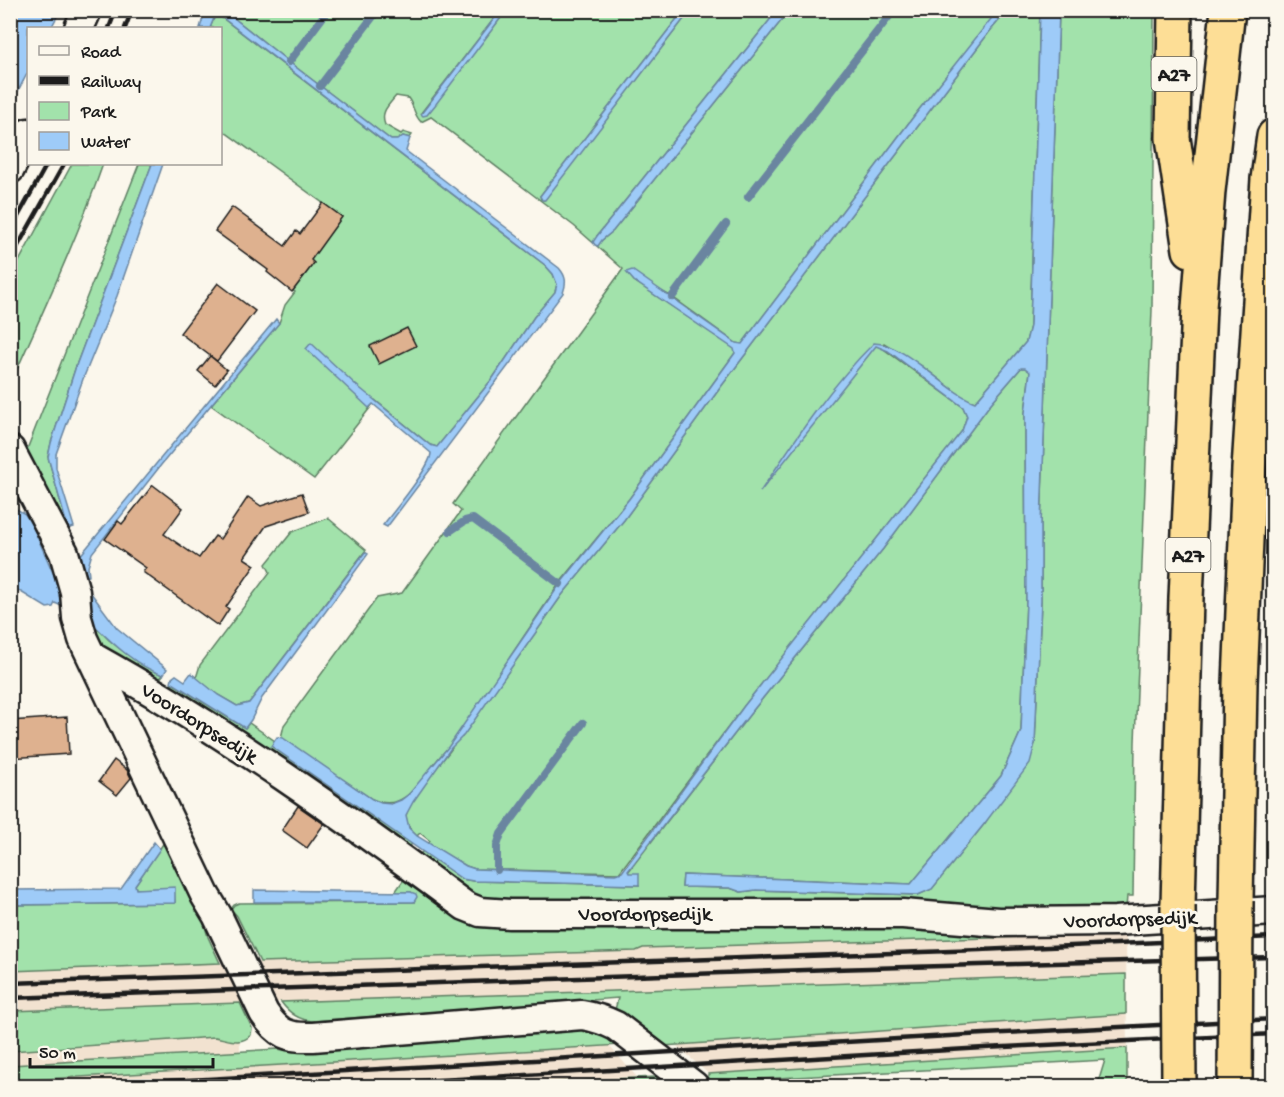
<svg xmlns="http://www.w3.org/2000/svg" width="1284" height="1097" font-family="'Gochi Hand',sans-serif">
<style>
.built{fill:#f2e2d0}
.green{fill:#a2e2ab;stroke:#5f7f64;stroke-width:1.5}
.water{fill:#9ecbf8;stroke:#6a85a0;stroke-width:1.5}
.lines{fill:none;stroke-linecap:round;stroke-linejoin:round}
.stream{stroke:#6a85a0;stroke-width:8}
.building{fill:#deb18f;stroke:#1c1c1c;stroke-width:1.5}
.minor-casing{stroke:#1c1c1c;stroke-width:33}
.motorway-casing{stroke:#1c1c1c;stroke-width:38}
.minor{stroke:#fbf7ec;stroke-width:28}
.motorway{stroke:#fdde96;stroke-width:33}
.rail{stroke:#1c1c1c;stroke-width:4.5}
.motorway-bridge-casing{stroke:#1c1c1c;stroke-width:38;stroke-linecap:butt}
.motorway-bridge{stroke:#fdde96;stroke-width:33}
.labels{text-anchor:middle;stroke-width:6;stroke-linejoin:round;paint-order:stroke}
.shield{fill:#fbf7ec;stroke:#5f5e5a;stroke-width:1.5}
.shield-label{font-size:20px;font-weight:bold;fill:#1c1c1c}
.street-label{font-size:21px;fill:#1c1c1c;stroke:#fbf7ec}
</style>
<rect width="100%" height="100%" fill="#fbf7ec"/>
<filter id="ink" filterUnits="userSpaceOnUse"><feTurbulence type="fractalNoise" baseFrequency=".0167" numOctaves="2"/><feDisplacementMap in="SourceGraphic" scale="12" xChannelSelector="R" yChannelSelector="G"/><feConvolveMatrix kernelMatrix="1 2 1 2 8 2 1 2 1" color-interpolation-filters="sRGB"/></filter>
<g filter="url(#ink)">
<!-- built -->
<path class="built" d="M254,902h160l712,27 1,130 -368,20 -39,5 -52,-46 -49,-40 -307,23 -7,-1 -12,-5 -12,-13 -44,2 4,58 362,-23 42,47h-634l-1,-181 207,58 43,-1 -23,-46z"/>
<!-- green -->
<path class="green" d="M225,11h275l-79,102 6,1 79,-103h177l-143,185 1,3 3,1 146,-189h87l-180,225 5,4 11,-9 176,-220h209l-84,105 -172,228 -6,-1 -64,-46 -45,-25 7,9 101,68v4l-106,146 -70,85 -98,146 -3,5 4,2 100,-142 62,-75 96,-132 270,-357 17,-20h33l-10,315 -4,16 -51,60 -10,-3 -43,-33 -38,-23 -3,4 82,60 4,9 -5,15 -218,275 -125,167 -144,-4 -9,-3 -38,-22 2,-3 -10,-8 -3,3c-6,-5 -11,-11 -11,-20 1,-12 37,-56 46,-68l-2,-2c-25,21 -40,71 -78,53l-91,-61 3,-13 93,-127 25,-5 59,-82 -8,-7 170,-235 -49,-43 -143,-109 -10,5c-7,-7 -7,-16 -13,-24l-12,-2c-8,10 -16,16 -11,29l16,9 2,-2 9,3 -2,3 -7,-2 -6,4h-6l-102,-78z
M1059,11h95l-2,299 -17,432 -2,154h-6l-1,13 -4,6 -644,-11 -218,-158 1,-3 -12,-8 -4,2 -79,-50v-4l8,1 71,44 4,-5 26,18 -3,5 140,97 -2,4 10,7 3,-3 39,28 11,2 166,4 -11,-13 122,-158 133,-165 108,-146 30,-35h4l5,3 -5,42 1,188 -5,130 -20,45 -90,108 -228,-9 -1,12 48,1 11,4 15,-2 162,5 14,-6 53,-66 50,-79 6,-143v-76z
M217,14l328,251 8,9 4,10 -2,8 -21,25 -41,61 -56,69 -7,-2 -55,-45 -5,8 -56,71 -103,-74 68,-82 6,-18 10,-13 -2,-1 21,-28 -4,-3 32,-43 -121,-88 -1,-101h-10l4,-10z
M72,164h31c-26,75 -60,147 -92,219v-107z
M139,164h13l-75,199 -26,80 -3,14 20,72 -2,2 -40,-79z
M328,518l38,32 -117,153 -12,3 -19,-11 -22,-17 4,-13 70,-93 -4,-8 26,-32z
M90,625c8,2 13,9 19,15 16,13 34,28 54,35l-5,6 -56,-32z
M1273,717l1,181h-6z
M167,838l31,64 10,35 12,26 -209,8 -1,-66 165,-2 -1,-15 -38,1 -1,-4z
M409,872l55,42 392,5 271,15 -484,14 -7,3 -376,11 -23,-46 -6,-7 3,-4 5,-2 175,-1 -3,-10h-16z
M1126,974v40l-463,32 -48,-36 3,-12 -306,23c-14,-1 -23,-8 -31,-19z
M240,1003l12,25 -1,7c-11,11 -23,4 -36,2l-204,14v-40z
M569,1027l27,3 26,15 -611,36v-16l267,-16 15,3 64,-4 33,-8z
M1127,1048v38h-30l8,-26 -346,19 -45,7 -6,-5v-7z
M656,1077l18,9h-197l159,-8z"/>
<!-- water -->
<path class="water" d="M11,10l49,1 -9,17h-23v44l-17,32z
M998,10l9,1 -17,20 -270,357 -96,132 -62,75 -98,140 -13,13 -38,54 -7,13 3,13 8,8 49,30 9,3 140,5 7,-2 122,-166 218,-275 5,-15 -4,-9 -75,-56 -12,-5 -116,146c34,-51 70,-106 114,-149 31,0 71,48 101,59l51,-60 4,-16 10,-315h19l-18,514v76l-6,143 -5,19 -45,60 -53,66 -14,6 -162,-5 -15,2 -11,-4 -48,-1 1,-12 228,9 90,-108 20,-45 5,-130 -1,-188 5,-41 -5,-4h-4l-30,35 -108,146 -133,165 -122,157 1,2h10v12l-166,-4 -11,-2 -191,-133 6,-9 6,1 89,61 9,4 10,1 10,-4 8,-6 40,-48 111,-162 69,-85 106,-146 -1,-4 -100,-68 -8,-9 6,-2 104,73 6,1 172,-228z
M205,11h20l64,51 102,78h6l6,-4 7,2 -4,13 153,117c7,8 8,14 4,25l-176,234 -4,-2c11,-14 48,-58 48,-72l-58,-49 -4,4 -63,-59 5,-6 45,42 74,60 7,2 56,-69 41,-61 21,-25 2,-8 -4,-10 -8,-9 -325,-249 -3,-2 -3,4 -4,10h-10z
M500,11h6l-70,93 -9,11 -4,1 -2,-2z
M683,11h7l-145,189h-3l-2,-4z
M777,11h12l-176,220 -11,9 -4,6 -3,-1 -2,-3 4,-6z
M152,164h11l-46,132 -34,83 -27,75v14l18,59 -6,2 -20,-72 3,-14 26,-80z
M276,319l3,4 -118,142 -69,88 -4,14 1,9 -5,1 -5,-20z
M13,507l12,7 8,13 28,64 -2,5 25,13 6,-5 -1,-11h2l26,35 50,41 -4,6c-26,-9 -49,-30 -68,-49l-5,-1 -5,-8 -30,-14 -2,4 -6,1 -36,-22 -1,-77z
M365,552l3,2 -106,144 -11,22 -6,8 -74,-46 1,-4 4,-3 9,6 6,-8 27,22 19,11 12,-3z
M154,842l6,7 -25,36 1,4 39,-2v16l-164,2v-15l110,-1z
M254,890l157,2 5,2 1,3 -3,5h-160z"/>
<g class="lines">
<!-- stream -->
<path class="stream" d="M289,62l39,-52
M320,86l58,-76
M748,197l146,-187
M672,297l54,-73
M450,531l15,-10 8,-2 87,65
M497,870v-24l4,-12 82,-111"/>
</g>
<!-- building -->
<path class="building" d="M323,203l19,14 -31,43 3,3 -22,29 -25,-20 1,-2 -53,-39 17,-24 53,39 11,-15 4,3z
M218,283l37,28 -38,50 -37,-28z
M407,328l9,18 -37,18 -9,-18z
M210,356l17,14 -12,15 -17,-14z
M153,485l30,23 -19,26 35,24 16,-22 5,3 28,-42 13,9 41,-13 7,19 -43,14 -22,32 11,7 -29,42 3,2 -11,17 -75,-54 3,-4 -41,-29 13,-18 4,3z
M67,717l2,37 -59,4v-37z
M114,760l13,10 4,8 -14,17 -18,-14z
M298,806l26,18 -17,24 -25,-18z"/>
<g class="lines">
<!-- minor casing -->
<g class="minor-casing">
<path id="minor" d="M79,28l8,-18
M10,169l18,-36
M10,450l54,103 11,39 2,26 6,21 122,256 12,20 47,98c14,21 24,25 49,24l269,-22c12,2 22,5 34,11l78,60
M92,657c131,73 253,160 373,249l15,6 30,2h393l95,8 117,-1 159,-10"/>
</g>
<!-- motorway casing -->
<g class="motorway-casing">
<path id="motorway" d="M1175,10l-2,128 17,112
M1236,901l4,-218 9,-214 19,-290 6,-43
M1178,905l8,-307 13,-290 9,-117 20,-181"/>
</g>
<!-- minor -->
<use href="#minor" class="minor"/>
<!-- motorway -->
<use href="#motorway" class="motorway"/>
<!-- rail -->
<path class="rail" d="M109,28l7,-18
M125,28l7,-18
M10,231l37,-67
M10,260l54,-96
M10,983l970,-33 294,-13
M10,998l824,-29 440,-12
M86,1086l898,-52 290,-15
M338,1086l646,-38 290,-14"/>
<!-- motorway-bridge casing -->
<g class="motorway-bridge-casing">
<path id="motorway-bridge" d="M1178,905l1,181
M1235,1086l1,-185"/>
</g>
<!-- motorway-bridge -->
<use href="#motorway-bridge" class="motorway-bridge"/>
</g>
</g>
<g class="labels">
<!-- shield labels -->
<g class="shield">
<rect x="1151.5" y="57" width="45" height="34" rx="4.5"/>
<rect x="1165.5" y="538" width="45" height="34" rx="4.5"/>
</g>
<g class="shield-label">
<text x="1174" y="81">A27</text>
<text x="1188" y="562">A27</text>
</g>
<!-- street labels -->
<g class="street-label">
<text transform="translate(200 722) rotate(32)" y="7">Voordorpsedijk</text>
<text x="645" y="920">Voordorpsedijk</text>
<text transform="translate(1130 918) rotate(-2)" y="7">Voordorpsedijk</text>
</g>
</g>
<!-- margin -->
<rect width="1284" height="1097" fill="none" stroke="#fbf7ec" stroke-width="36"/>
<rect x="18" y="18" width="1248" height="1061" fill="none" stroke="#1c1c1c" stroke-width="2" filter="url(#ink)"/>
<!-- legend -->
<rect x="27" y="27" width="195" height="138" fill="#fbf7ec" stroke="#a29f99" stroke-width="1.5"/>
<rect x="39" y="46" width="30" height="9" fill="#fbf7ec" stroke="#a29f99" stroke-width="1.5"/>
<text x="81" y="57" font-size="18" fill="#1c1c1c">Road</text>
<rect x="39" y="76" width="30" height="9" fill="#1c1c1c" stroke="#a29f99" stroke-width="1.5"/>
<text x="81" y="87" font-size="18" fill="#1c1c1c">Railway</text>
<rect x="39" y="102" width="30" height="18" fill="#a2e2ab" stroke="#a29f99" stroke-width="1.5"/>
<text x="81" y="117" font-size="18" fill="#1c1c1c">Park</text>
<rect x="39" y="132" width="30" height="18" fill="#9ecbf8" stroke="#a29f99" stroke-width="1.5"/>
<text x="81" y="147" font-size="18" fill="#1c1c1c">Water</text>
<!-- scale -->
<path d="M30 1058v9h183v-9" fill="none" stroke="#1c1c1c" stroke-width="3"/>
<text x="39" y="1058" font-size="18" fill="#1c1c1c" stroke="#fbf7ec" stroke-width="4.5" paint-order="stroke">50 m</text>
</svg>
